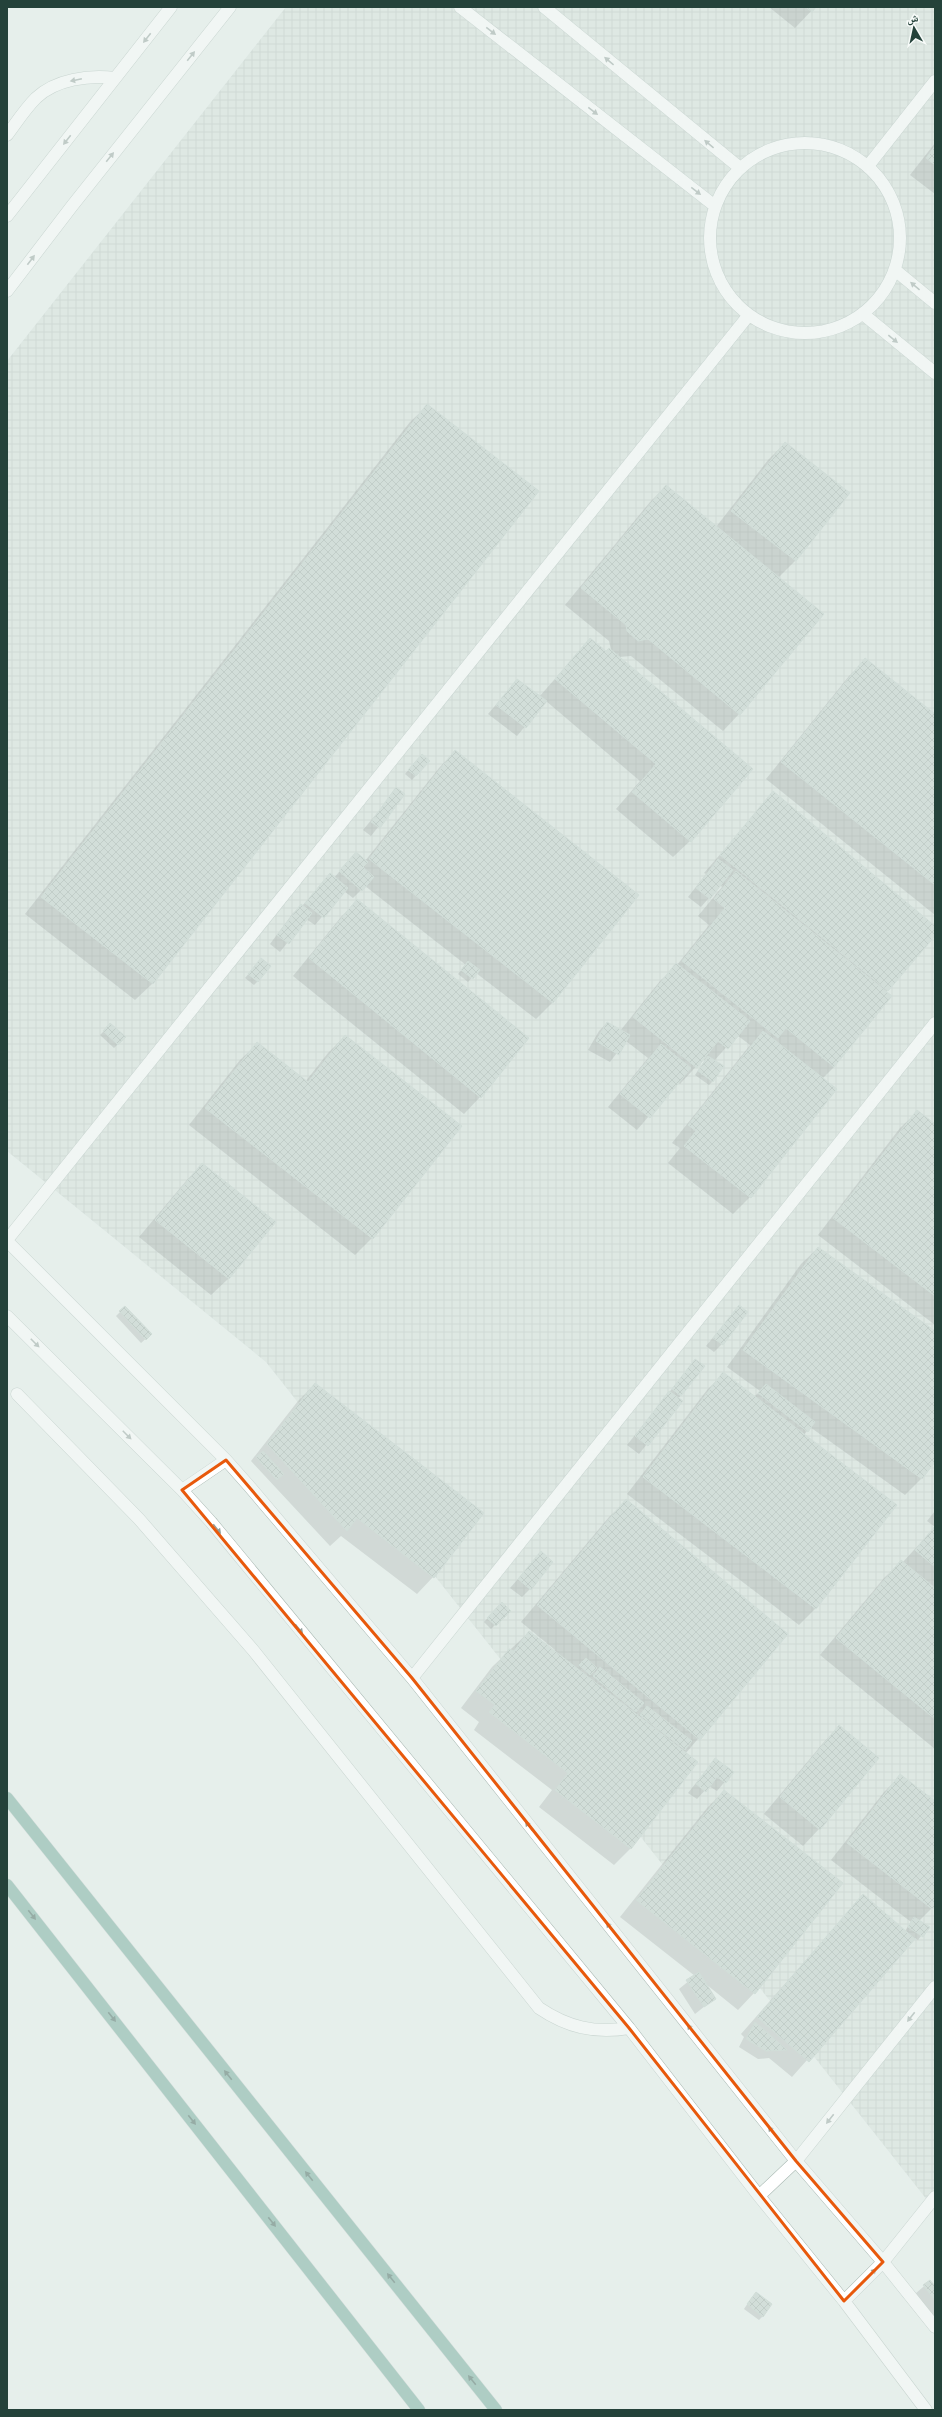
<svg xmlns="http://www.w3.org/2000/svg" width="942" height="2417" font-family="'DM Sans','Noto Naskh Arabic',sans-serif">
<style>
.industrial{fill:url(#industrial-grid)}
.shadow{fill:#0003}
.building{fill:url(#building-cross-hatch);stroke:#b8c9c2}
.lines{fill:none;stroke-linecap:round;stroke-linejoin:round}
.minor-casing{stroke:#a8b8b2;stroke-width:13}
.major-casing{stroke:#c2cac8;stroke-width:13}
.minor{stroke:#fff;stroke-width:12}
.major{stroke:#6aa596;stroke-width:12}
.oneway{fill:#92a09c}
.oneway2{fill:#365b51}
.marked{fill:none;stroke:#e8590c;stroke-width:3;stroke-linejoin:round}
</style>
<defs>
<pattern id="industrial-grid" width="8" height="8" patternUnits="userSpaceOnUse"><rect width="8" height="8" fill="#d4dfda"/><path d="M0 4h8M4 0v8" fill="none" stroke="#b6c1bc"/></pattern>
<pattern id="building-cross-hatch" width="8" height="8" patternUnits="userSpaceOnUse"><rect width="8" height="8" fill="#bbcac4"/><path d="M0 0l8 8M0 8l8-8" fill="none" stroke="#98a6a0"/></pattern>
</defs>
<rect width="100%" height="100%" fill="#e6efeb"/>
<!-- industrial -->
<path class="industrial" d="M286,7h649v2203l-669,-848 -259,-211v-790z"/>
<!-- shadow -->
<path class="shadow" d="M769,7h46l-20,21z
M935,143v51l-25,-19z
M427,406l111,86 -386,492 -17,16 -110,-86 385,-492z
M785,443l63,50 -53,68 -17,17 -39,136 -16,17 -92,-75 -12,1 71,184 -17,16 -57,-48 24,-28 -94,-80 -29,35 -29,-22 29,-34 22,17 51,-58 16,13 5,-2 -2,-9 -44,-36 85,-103 16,-16 50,41 52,-67z
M866,660l69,55v200l-169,-136 83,-103z
M455,751l183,144 -86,108 -16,16 -60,-46 -8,9 -10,-8 8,-9 -101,-79 -12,12 -9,-7 -29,34 -9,-6 -26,33 -10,-8 23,-31 9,-7 28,-31 4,3 14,-17h17l74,-93z
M418,759l11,2 -17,19 -7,-6z
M397,789l7,5 -33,42 -8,-6z
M773,793l162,134v7l-49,58 -52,75 -12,12 13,10 -85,108 -17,17 -65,-51 12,-15 -8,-5 78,-98 -13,-10 -23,26 -1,20 -4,4 -14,-10 10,-15 -2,-1 -23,25 -2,-2 -41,48 -29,-23 40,-49 -22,-17 -16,21 -22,-12 11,-19 8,-8 13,8 40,-50 17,-16 32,-40 -11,-9 24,-29 -2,-2 -19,22 -13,-10 18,-23 -2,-1z
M357,901l123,196 -16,17 -171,-138 48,-59z
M257,964l1,17 -4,4 -9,-7z
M110,1025l14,13 -10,10 -14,-13z
M345,1036l115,90 -88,112 -17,17 -166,-130 51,-65 17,-16 48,38 23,-29z
M917,1112l18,14v199l-117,-90 82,-107z
M202,1164l72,58 -46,57 -17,16 -72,-58 47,-56z
M818,1248l117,84v128l-14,19 -16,16 -95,-68 -6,8 91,70 -80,104 -16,16 -172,-131 80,-104 16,-16 31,23 6,-6 -33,-24 74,-103z
M739,1306l-17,38 -8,8 -8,-6z
M125,1307l26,27 -10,9 -25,-27z
M695,1360l8,6 -25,33 3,3 -42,52 -12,-9z
M315,1384l168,130 -50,63 -16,17 -76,-58 -11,10 -79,-85 47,-60z
M626,1501l161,134 -102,119 -54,94 -17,17 -75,-58 13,-17 -78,-60 5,-8 -18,-14 31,-41 37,-35 25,20 1,-2 -34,-28 88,-105z
M935,1511v238l-115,-94 64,-77 17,-16 1,1 33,-36 -8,-6z
M541,1553l-11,36 -8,8 -12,-9z
M502,1603l7,8 -18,18 -7,-7z
M839,1726l-20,103 -16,17 -39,-32 59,-71z
M715,1759l18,13 -16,19 -8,-5 -12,13 -9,-6z
M900,1776l35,27v102l-16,16 9,6 -10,13 -3,-2 -123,139 -23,-19 -11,1 -19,-12 5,-10 -3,-3 122,-139 42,36 6,-9 -80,-62 53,-68z
M724,1791l30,202 -16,17 -31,-25 8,13 -20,16 -16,-25 16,-13 -75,-59 87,-109z
M930,2281l3,4 2,-2v35l-20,-24z
M752,2297l11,19 -4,4 -15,-11z"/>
<!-- building -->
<path class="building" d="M806,7h10l-4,5z
M935,146v19l-9,-7z
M427,404l112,87 -386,493 -112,-87z
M785,442l65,51 -54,68 -65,-50z
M666,485l158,129 -84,101 -92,-76 -10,2 -11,-10 -1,-6 -45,-37z
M590,638l16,13 3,-3 144,121 -62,73 -59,-50 24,-28 -101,-85z
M865,658l70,56v171l-154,-123z
M517,679l30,22 -21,27 -30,-23z
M455,750l184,145 -86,108 -184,-144z
M422,754l8,7 -14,15 -8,-6z
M396,787l9,7 -25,34 -9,-6z
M773,791l162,135v10l-47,55 -168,-136z
M356,852l12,10 -5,5 11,10 -12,14 -23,-20z
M718,859l15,11 -23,29 -14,-11z
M736,871l156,125 -58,71 -48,-39 -8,10 -96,-77 43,-53 -11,-9z
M330,873l18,15 -24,30 -19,-15z
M357,899l172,139 -48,60 -172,-140z
M301,904l11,9 -23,31 -12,-9z
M261,958l10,8 -13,16 -10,-8z
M468,961l12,9 -7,9 -12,-9z
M676,963l74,58 -22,28 -10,-8 -21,27 -64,-51z
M607,1022l23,13 -11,20 -23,-14z
M110,1023l16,14 -8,8 -15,-14z
M763,1031l74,58 -86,109 -67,-52 12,-15 -8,-6z
M345,1035l117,91 -89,113 -168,-131 52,-66 51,40z
M661,1044l30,24 -41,50 -30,-24z
M708,1056l16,10 -11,16 -15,-11z
M917,1110l18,14v172l-102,-78z
M202,1163l74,59 -47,57 -74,-59z
M818,1247l117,84v131l-13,17 -179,-129z
M739,1305l9,7 -25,33 -10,-7z
M125,1306l27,28 -6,6 -27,-29z
M695,1359l10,7 -24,30 -9,-7z
M723,1372l174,133 -81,104 -173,-132z
M315,1383l169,130 -50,65 -77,-60 -10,13 -80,-87z
M766,1384l49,38 -7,10 -50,-39z
M669,1391l14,10 -35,45 -13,-10z
M263,1451l21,23 -7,6 -21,-23z
M626,1499l162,135 -88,106 -163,-135z
M935,1526v41l-20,-17z
M541,1551l12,11 -22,28 -13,-11z
M901,1560l34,28v131l-99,-81z
M502,1602l9,9 -15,15 -9,-8z
M529,1631l169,131 -67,87 -76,-59 13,-17 -79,-61 6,-7 -19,-14 33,-42 5,2z
M586,1658l11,10 -7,7 -11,-10z
M600,1667l44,36 -8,9 -43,-36z
M647,1706l45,35 -7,9 -45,-35z
M839,1725l40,33 -59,72 -40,-33z
M715,1758l19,14 -8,11 -9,-6 -11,15 -10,-8z
M900,1774l35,27v105l-3,3 -85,-66z
M724,1790l119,93 -88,111 -119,-94z
M863,1894l52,45 -106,123 -52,-45z
M914,1917l16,10 -7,10 -15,-10z
M699,1972l17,27 -12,8 -18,-27z
M755,2022l32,28 -21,1 -20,-12z
M930,2280l5,6v14l-12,-15z
M756,2292l16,12 -9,13 -16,-13z"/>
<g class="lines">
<!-- minor casing -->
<g class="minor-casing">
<path id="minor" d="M460,7l255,199
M544,7l196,161
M7,135c9,-12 18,-26 29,-37 20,-19 53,-23 79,-20
M710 238a95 95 0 1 1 190 0a95 95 0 1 1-190 0Z
M868,166l67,-85
M7,216l164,-209
M895,270l40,33
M7,291l65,-85 158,-199
M863,314l72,59
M7,1240l741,-924
M7,1241l219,219 23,26 163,192 384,483 87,101 52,65
M7,1316l175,174 29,32 418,506 130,168 85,105 82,109
M17,1394l122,125 114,131 286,358c28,19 56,26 90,20
M182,1490l44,-30
M412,1678l523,-655
M759,2196l37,-35 139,-174
M844,2301l39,-39 52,-65"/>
</g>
<!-- major casing -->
<g class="major-casing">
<path id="major" d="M7,1798l489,612
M7,1885l412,525"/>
</g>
<!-- minor -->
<use href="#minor" class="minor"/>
<!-- major -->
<use href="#major" class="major"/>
</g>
<!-- one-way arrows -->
<defs><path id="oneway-solid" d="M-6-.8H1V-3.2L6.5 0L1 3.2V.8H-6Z"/></defs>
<g class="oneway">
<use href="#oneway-solid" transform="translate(491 31) rotate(38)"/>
<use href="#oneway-solid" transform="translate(147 38) rotate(128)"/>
<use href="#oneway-solid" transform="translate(191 56) rotate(-51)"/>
<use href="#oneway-solid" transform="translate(609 61) rotate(-140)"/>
<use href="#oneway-solid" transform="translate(76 80) rotate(168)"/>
<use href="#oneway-solid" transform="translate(593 111) rotate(38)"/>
<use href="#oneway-solid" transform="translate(67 140) rotate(128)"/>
<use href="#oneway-solid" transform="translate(709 144) rotate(-140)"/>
<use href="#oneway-solid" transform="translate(110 157) rotate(-51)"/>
<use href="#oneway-solid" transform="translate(696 191) rotate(38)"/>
<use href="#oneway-solid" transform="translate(31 260) rotate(-53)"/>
<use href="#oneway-solid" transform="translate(915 286) rotate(-140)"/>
<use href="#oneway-solid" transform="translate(893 339) rotate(39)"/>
<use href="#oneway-solid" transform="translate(35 1343) rotate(45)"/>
<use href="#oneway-solid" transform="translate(127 1435) rotate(45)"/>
<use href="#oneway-solid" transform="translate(217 1529) rotate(51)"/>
<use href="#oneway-solid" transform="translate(299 1629) rotate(51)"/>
<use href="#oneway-solid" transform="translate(529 1826) rotate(-128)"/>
<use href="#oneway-solid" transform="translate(610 1927) rotate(-128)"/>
<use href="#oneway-solid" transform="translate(911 2017) rotate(128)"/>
<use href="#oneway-solid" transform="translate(691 2029) rotate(-128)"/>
<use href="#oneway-solid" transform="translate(830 2119) rotate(128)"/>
<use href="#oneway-solid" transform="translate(772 2131) rotate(-128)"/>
<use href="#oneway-solid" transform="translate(872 2273) rotate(-45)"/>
</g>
<g class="oneway2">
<use href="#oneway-solid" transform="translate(32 1915) rotate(52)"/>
<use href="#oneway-solid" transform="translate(112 2017) rotate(52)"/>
<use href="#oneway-solid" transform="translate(228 2075) rotate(-129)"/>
<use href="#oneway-solid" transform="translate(192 2120) rotate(52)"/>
<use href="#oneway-solid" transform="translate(309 2176) rotate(-129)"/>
<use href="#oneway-solid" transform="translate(272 2222) rotate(52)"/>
<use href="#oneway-solid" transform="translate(391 2278) rotate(-129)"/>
<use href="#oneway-solid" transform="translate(472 2380) rotate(-129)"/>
</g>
<!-- marked area -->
<path d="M0 0H942V2417H0ZM226,1460l186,218 384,483 87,101 -39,39 -215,-273 -447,-538z" fill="#e6efeb" fill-opacity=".55" fill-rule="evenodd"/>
<path class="marked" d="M226,1460l186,218 384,483 87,101 -39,39 -215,-273 -447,-538z"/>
<!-- border -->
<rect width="942" height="2417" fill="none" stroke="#24423a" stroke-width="16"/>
<!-- north arrow -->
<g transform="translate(914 28) rotate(351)" stroke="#f7fbf9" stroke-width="3" paint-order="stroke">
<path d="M0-3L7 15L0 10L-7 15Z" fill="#24423a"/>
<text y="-6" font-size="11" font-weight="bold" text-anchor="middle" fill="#24423a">ش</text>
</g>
</svg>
